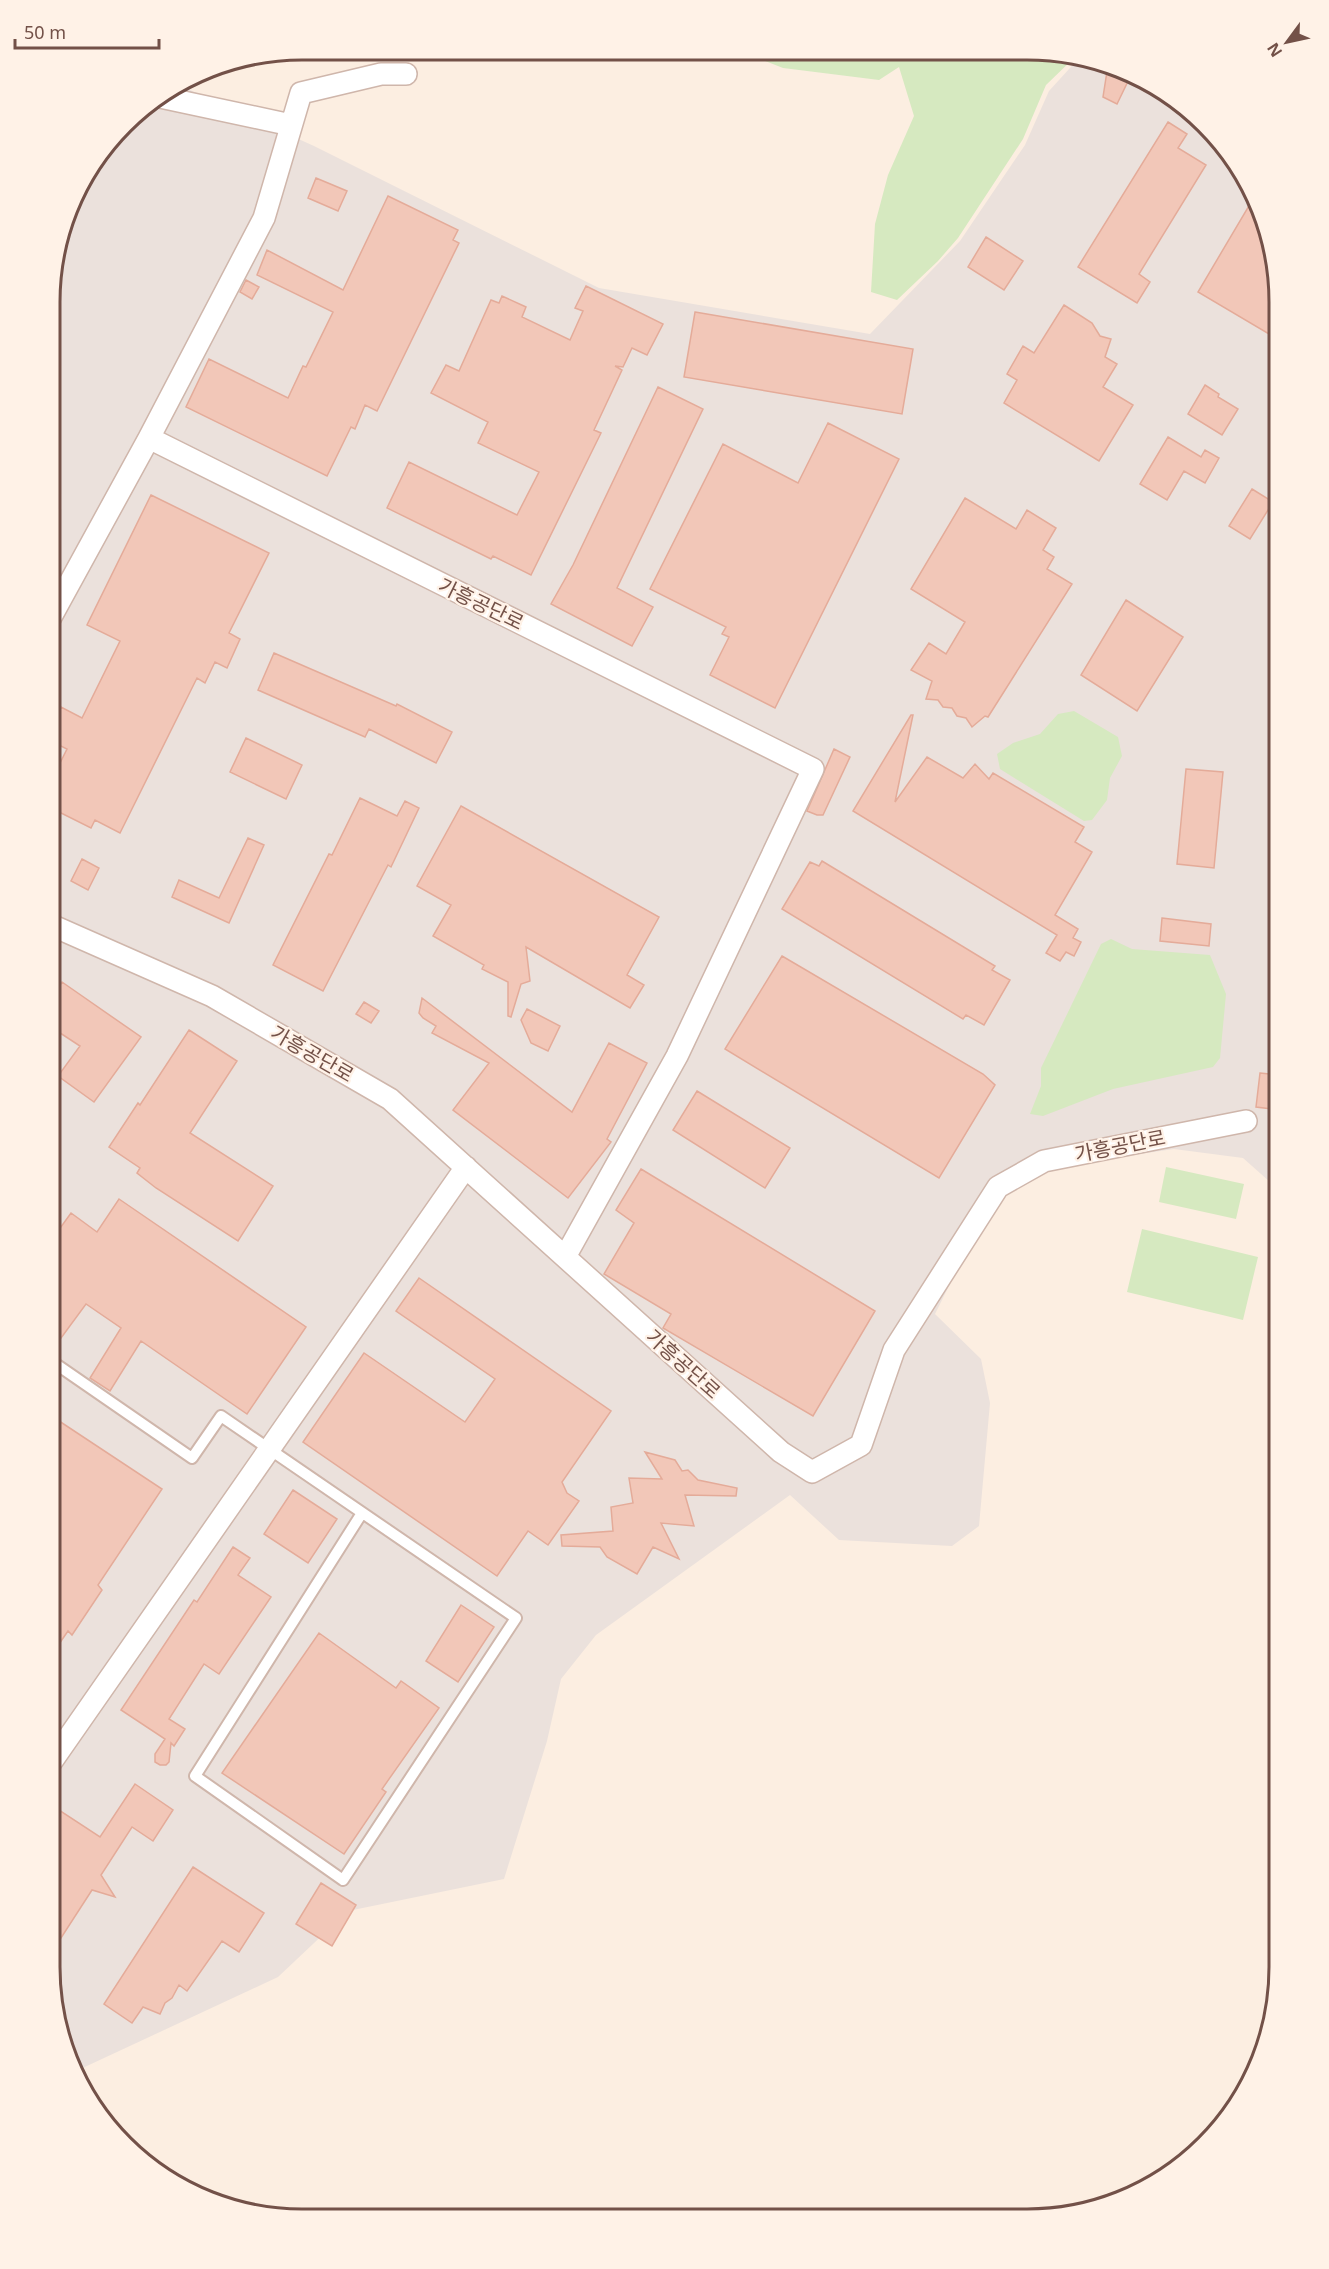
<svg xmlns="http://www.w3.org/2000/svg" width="1329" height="2269" font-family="'Noto Sans','Noto Sans KR',sans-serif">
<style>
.industrial{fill:#ebe1dc}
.green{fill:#d6e9c0}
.building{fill:#f2c7b8;stroke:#e4ab99;stroke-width:1.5}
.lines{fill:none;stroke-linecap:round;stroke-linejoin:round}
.service-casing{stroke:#cfb6ab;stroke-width:14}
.minor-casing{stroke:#cfb6ab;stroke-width:24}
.service{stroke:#fff;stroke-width:10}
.minor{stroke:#fff;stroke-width:21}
.labels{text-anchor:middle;stroke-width:4.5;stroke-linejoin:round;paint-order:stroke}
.street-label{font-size:20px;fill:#735148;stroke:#fff2e7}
.rim{fill:none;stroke:#735148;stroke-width:3}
</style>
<rect width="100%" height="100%" fill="#fceee1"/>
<!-- industrial -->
<path class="industrial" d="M1080,57l44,12 57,33 47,46 32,58 19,96v888l-36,-32 -69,-9 -125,18 -51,20 -63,127 46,45 9,44 -11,123 -27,20 -113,-6 -49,-45 -194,140 -35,44 -14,62 -43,138 -156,32 -70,66 -204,95 -5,-9 -19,-96 2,-1698 24,-79 59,-78 44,-27 135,61 285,142 271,46 90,-93 65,-96 24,-54z"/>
<!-- green -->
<path class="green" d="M740,51l320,1 16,4 -30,29 -23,54 -65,99 -20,23 -41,39 -26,-8 4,-68 13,-49 26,-59 -15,-49 -20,13 -96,-12z
M1074,711l44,26 4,19 -12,22 -3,22 -15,20 -8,1 -84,-52 -3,-15 16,-11 27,-9 18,-20z
M1111,939l21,10 78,6 16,39 -6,64 -7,9 -100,22 -70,27 -13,-2 11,-28v-18l60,-124z
M1166,1167l78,17 -8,35 -77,-17z
M1142,1229l116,28 -15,63 -116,-28z"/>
<!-- building -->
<path class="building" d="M1108,65l24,8 -15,31 -14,-7z
M1168,122l19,12 -9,14 28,17 -67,109 11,8 -13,21 -59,-36z
M316,178l31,13 -9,20 -30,-13z
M388,196l70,34 -5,10 6,3 -82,168 -12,-6 -10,24 -4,-2 -24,49 -141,-69 23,-48 79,39 15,-32 3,1 27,-55 -76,-37 10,-25 76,40z
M1250,204l11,7 19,91v15l-11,17 -71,-42z
M986,237l37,24 -19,29 -36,-23z
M246,280l13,7 -7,12 -12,-7z
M586,286l77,38 -16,31 -15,-7 -9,19 -8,-1 7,4 -28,60 7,3 -70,142 -38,-19 -2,3 -104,-51 22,-46 108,53 22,-43 -61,-29 10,-21 -57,-29 15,-28 13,6 32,-71 8,3 3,-7 24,11 -4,10 48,23 13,-29 -8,-3z
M1064,305l28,18 8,13 11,3 -6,18 12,7 -14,23 30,18 -34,56 -95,-58 13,-23 -10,-6 16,-28 11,7z
M695,312l218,37 -11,65 -218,-37z
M1205,385l14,9 -1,3 20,12 -16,26 -34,-21z
M658,387l45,22 -86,179 36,19 -21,39 -81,-42 22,-39z
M828,423l71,36 -124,249 -65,-33 19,-38 -7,-3 4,-7 -76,-38 73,-145 75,39z
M1168,437l33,20 4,-7 14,8 -14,25 -21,-12 -17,29 -27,-16z
M1252,489l21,13 -23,37 -21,-13z
M151,495l118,58 -40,80 11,6 -13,29 -12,-6 -10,21 -8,-5 -77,155 -25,-13 -4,8 -40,-20v-27l16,-32 -16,-8v-14l10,-20 21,11 38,-77 -33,-16z
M965,498l51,31 11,-19 29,18 -13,22 11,7 -7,12 25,15 -84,133 -3,-1 -13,11 -6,-9 -9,-2 -5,-8 -9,-1 -5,-7 -12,-1 6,-18 -21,-11 18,-27 17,11 19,-32 -54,-33z
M1126,600l57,37 -46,74 -56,-36z
M274,653l122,53 1,-2 55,28 -16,31 -67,-34 -4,8 -107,-47z
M911,715h2l-18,87 32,-45 36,21 12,-14 14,15 4,-6 91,54 -9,15 17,10 -37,63 23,14 -5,9 8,4 -7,14 -8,-4 -6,9 -14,-8 11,-18 -204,-124z
M246,738l56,27 -16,34 -56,-27z
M834,749l16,8 -27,58h-6l-10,-4z
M1186,769l37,3 -9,96 -37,-4z
M360,798l37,18 8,-15 14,7 -28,59 -3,-2 -65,126 -50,-26 56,-111 3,1z
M461,806l198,111 -32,58 17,10 -14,23 -104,-61 4,34 -9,3 -10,33 -3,-1v-34l-26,-13 2,-4 -51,-29 18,-31 -34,-19z
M248,838l16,7 -35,78 -57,-26 7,-17 40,18z
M82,859l17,9 -11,22 -17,-9z
M822,861l173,105 -3,4 18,10 -26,45 -18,-10 -3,4 -181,-110 28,-47 9,4z
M1162,918l49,6 -2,22 -49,-5z
M782,956l201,118 12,11 -56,93 -214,-129z
M62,982l79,55 -47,65 -36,-26 22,-30 -29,-19v-27z
M422,998l150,114 37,-69 38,20 -40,76 4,3 -43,56 -115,-88 36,-47 -57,-30 4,-7 -13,-8 -4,-5z
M364,1002l15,9 -8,12 -15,-9z
M527,1009l33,17 -12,25 -17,-8 -10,-23z
M189,1030l48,31 -47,72 83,53 -35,55 -82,-53 -19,-15 3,-5 -31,-21 29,-44 2,2z
M1260,1073l19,2v35l-23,-3z
M697,1091l93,57 -25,40 -92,-58z
M641,1169l234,142 -62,105 -150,-88 8,-14 -67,-40 30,-51 -18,-13z
M119,1199l187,128 -59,87 -106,-73 -31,50 -20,-13 31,-50 -35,-24 -36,49v-111l21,-29 26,19z
M419,1278l192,133 -49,71 5,11 12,8 -31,44 -20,-14 -31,45 -194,-134 61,-89 101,69 30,-43 -99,-68z
M50,1415l112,74 -64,96 4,5 -30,45 -4,-4 -18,26z
M645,1452l30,8 7,11 6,-1 10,10 39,8 -1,8 -51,-1 9,31 -33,-3 18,36 -26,-12 -16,27 -30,-17 -7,-10 -38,-1 -1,-11 52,-4 -2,-24 22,-4 -4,-25 33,1z
M293,1490l44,29 -29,44 -44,-29z
M233,1547l17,11 -12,17 33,22 -52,77 -15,-10 -35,55 16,10 -11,17 -3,-3 -2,19 -3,3h-6l-5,-3v-8l10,-15 -44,-29 73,-110 3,2z
M461,1605l33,22 -36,55 -32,-21z
M319,1633l77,55 5,-7 38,27 -57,81 4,3 -42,62 -122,-81z
M135,1784l38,26 -20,31 -21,-14 -31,48 14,22 -23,-7 -42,65v-132l9,-13 41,27z
M193,1867l71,46 -25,39 -17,-11 -35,50 -8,-6 -7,13 -7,5 -5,11 -17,-7 -11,16 -28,-19z
M321,1883l35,22 -24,41 -36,-22z"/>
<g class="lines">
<!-- service casing -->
<g class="service-casing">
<path id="service" d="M50,1360l142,98 29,-42 295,202 -173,262 -148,-104 167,-263"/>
</g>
<!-- minor casing -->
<g class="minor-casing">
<path id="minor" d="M160,97l131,28
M149,438l664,331 -136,287 -112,201
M51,617l98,-179 115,-220 37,-125 80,-19h25
M51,925l161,71 178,103 391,353 31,20 49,-27 33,-95 104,-163 46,-26 202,-40
M50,1764l416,-597"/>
</g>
<!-- service -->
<use href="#service" class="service"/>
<!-- minor -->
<use href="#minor" class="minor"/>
</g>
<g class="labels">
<!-- street labels -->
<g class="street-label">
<text transform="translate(481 604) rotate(26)" y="7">가흥공단로</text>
<text transform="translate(312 1054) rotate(30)" y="7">가흥공단로</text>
<text transform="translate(1120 1146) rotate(-11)" y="7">가흥공단로</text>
<text transform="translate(683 1364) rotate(42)" y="7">가흥공단로</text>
</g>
</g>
<!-- crop -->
<path d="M0 0H1329V2269H0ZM302 60H1027A242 242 0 0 1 1269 302V1967A242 242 0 0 1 1027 2209H302A242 242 0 0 1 60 1967V302A242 242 0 0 1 302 60Z" fill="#fff2e7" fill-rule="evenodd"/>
<path class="rim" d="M302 60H1027A242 242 0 0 1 1269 302V1967A242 242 0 0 1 1027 2209H302A242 242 0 0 1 60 1967V302A242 242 0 0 1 302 60Z"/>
<!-- north arrow -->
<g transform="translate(1287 42) rotate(237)" stroke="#fff2e7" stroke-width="4.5" paint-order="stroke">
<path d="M0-4.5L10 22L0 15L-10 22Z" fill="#735148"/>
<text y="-9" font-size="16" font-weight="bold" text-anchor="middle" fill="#735148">N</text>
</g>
<!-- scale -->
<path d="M15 39v9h144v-9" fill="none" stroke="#735148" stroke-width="3"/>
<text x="24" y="39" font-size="18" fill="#735148" stroke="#fff2e7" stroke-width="4.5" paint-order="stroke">50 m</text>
</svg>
